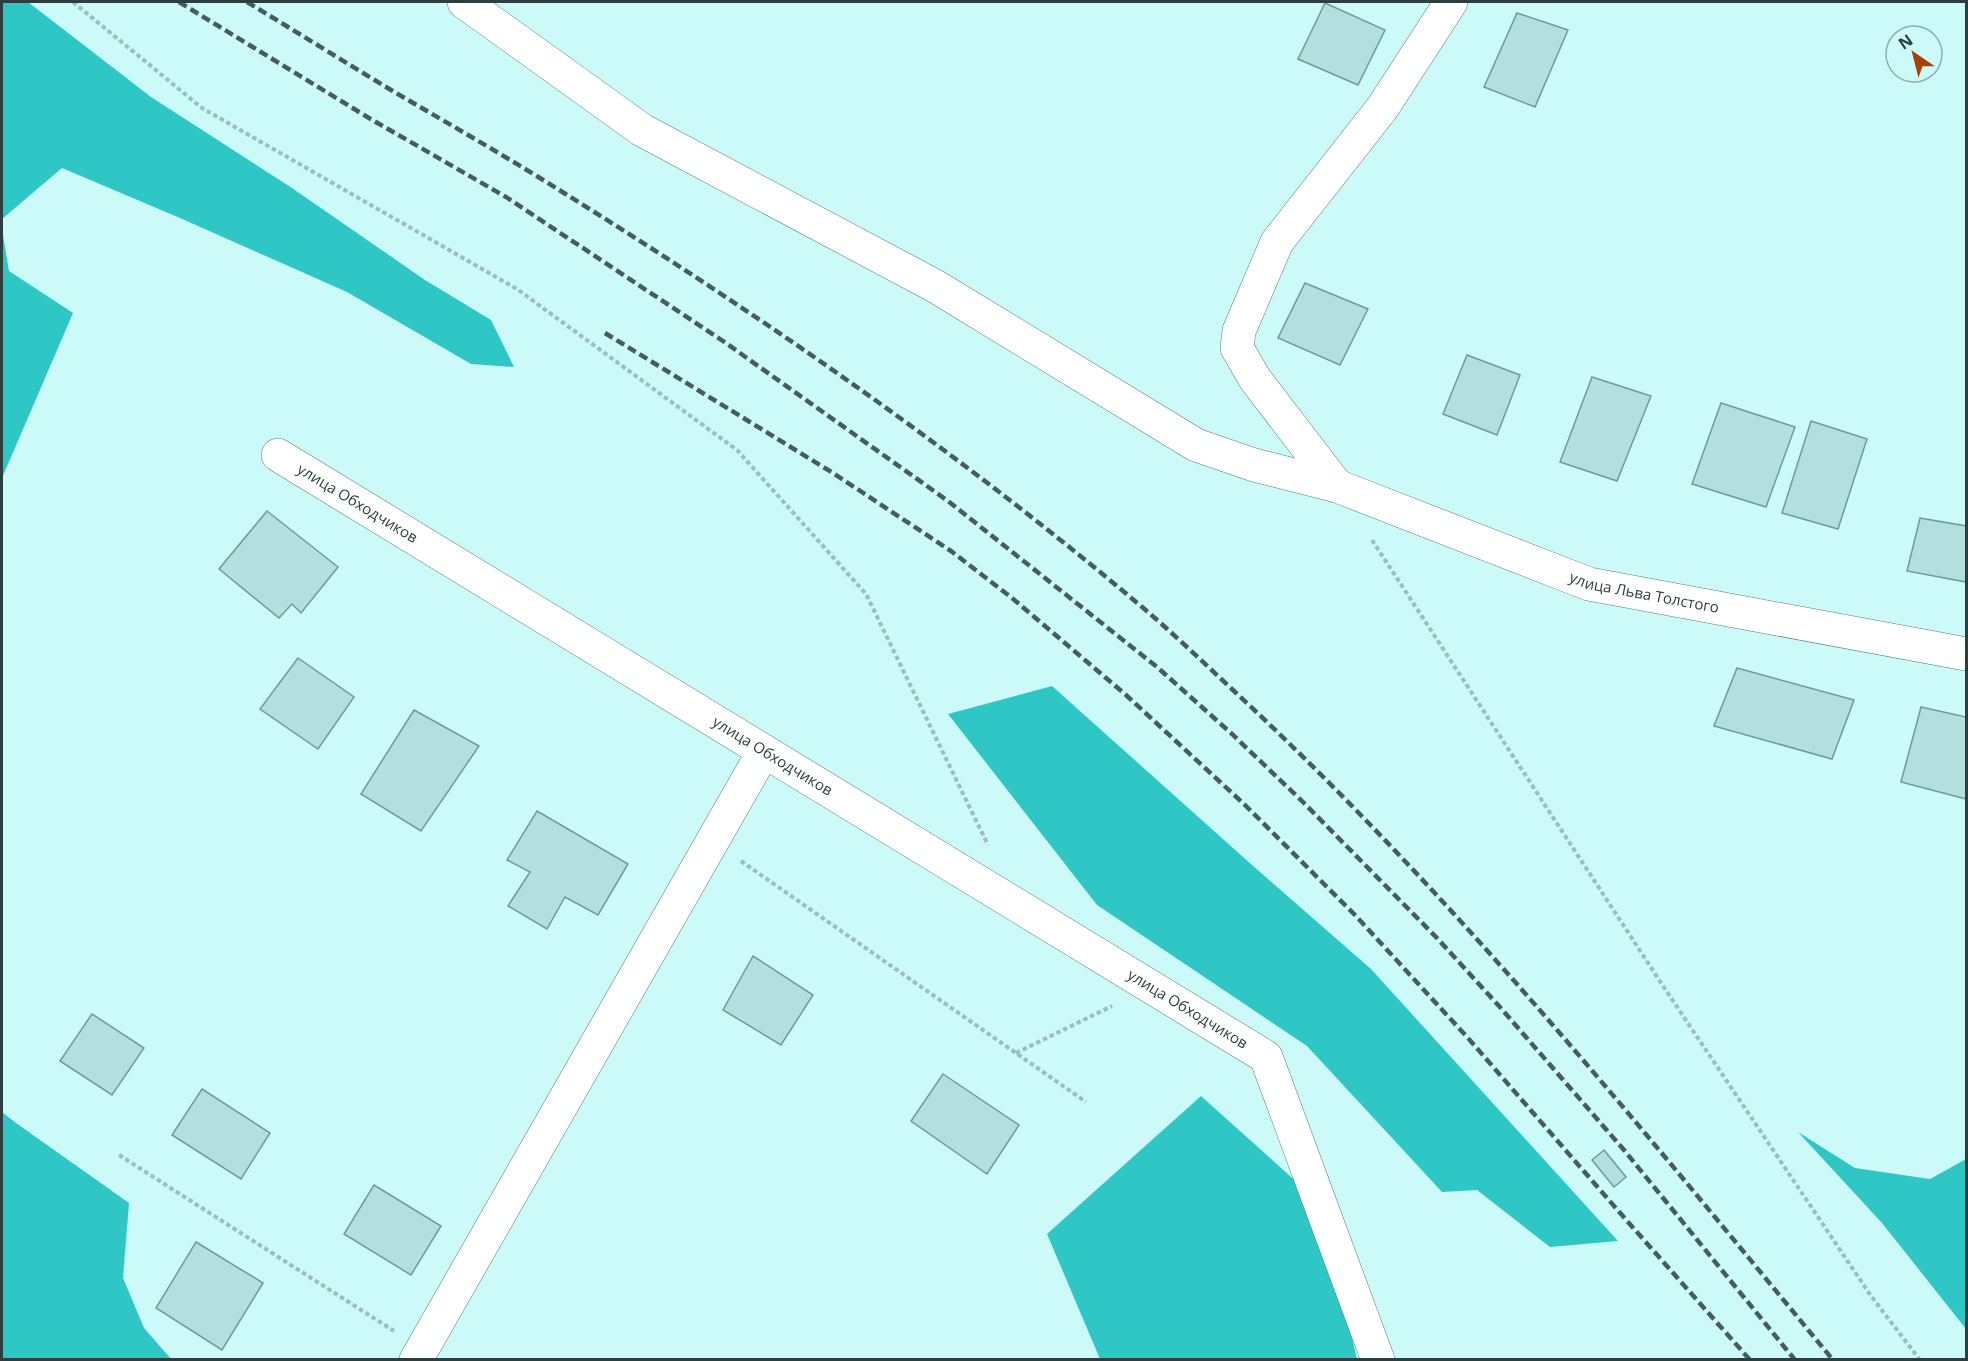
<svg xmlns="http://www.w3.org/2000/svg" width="1968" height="1361" font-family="'Open Sans',sans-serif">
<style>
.forest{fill:#2ec7c6}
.building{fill:#b3e0df;stroke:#6f9a99;stroke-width:1.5}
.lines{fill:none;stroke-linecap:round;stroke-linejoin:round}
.minor-casing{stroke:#547e7d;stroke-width:34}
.path{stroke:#9abfbe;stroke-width:4;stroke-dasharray:4.5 3;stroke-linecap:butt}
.minor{stroke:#fff;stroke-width:33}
.rail{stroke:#465d5c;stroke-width:4.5;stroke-dasharray:9 4.5;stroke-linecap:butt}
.labels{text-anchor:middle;stroke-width:5;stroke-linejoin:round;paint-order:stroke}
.street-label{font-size:15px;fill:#2c3f3e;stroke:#ccfaf9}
</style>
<rect width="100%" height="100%" fill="#ccfaf9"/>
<!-- forest -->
<path class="forest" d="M2,2h26l123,95 141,91 133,92 66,40 23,47 -43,-3 -124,-72 -167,-74 -118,-50 -60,51z
M2,229l7,42 64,42 -71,165z
M1052,686l200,179 119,104 247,272 -68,6 -73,-57 -35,2 -135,-146 -210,-141 -149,-191z
M1201,1096l119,107 37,156h-257l-53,-125z
M2,1112l14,11 113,80 -6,75 21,50 27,31h-169z
M1798,1132l57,36 75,11 36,-20v170l-84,-106z"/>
<!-- building -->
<path class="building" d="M1325,3l60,27 -27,55 -60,-26z
M1517,13l51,17 -33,77 -51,-20z
M1305,283l63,26 -28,56 -62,-27z
M1467,355l53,20 -23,60 -54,-21z
M1592,377l59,19 -34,85 -57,-19z
M1721,403l74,24 -29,80 -74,-23z
M1811,421l56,18 -29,90 -56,-16z
M267,511l71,56 -37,46 -9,-9 -13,14 -60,-49z
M1920,518l46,8v56l-59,-11z
M298,658l56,39 -36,52 -58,-40z
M1737,668l117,32 -22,59 -118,-33z
M1921,707l45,10v82l-65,-17z
M414,710l65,36 -58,85 -60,-37z
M537,811l91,53 -30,51 -33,-18 -18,32 -39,-23 22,-34 -23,-12z
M753,956l60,39 -32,50 -58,-35z
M92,1014l52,34 -32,47 -52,-34z
M943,1074l76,51 -32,49 -76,-53z
M202,1089l68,44 -29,46 -69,-44z
M1604,1150l22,27 -12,10 -22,-27z
M374,1185l67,41 -30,49 -67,-41z
M196,1242l67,41 -41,67 -66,-42z"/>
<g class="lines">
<!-- minor casing -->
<g class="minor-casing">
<g id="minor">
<path id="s1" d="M464,2l178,128 293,156 261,159 58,20 83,21 252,98 377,70"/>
<path id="s2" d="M278,455l988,602 112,303"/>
<path d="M1337,486l-82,-107 -18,-31 2,-17 38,-89 106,-135 68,-105"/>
<path d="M416,1360l348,-609"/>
</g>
</g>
<!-- path -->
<path class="path" d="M73,2l129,106 315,181 220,161 129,144 122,251
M1372,540l293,449 206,307 49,64
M741,861l345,241
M1016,1053l96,-47
M119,1155l275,176"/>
<!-- minor -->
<use href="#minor" class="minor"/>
<!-- rail -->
<path class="rail" d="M179,2l190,116 137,79 217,144 225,160 209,166 75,67 71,68 133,135 63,69 125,144 171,210
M247,2c48,29 96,59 144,88 58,34 116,67 173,103 204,127 401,264 584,419 29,25 57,52 86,79 220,204 408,438 599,669
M605,333l228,140 118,78 61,47 114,97 119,110 110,110 113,123 160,184 122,138"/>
</g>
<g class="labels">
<!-- street labels -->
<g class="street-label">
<text dy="5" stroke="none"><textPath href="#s2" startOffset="93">улица Обходчиков</textPath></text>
<text dy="5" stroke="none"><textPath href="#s1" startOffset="1330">улица Льва Толстого</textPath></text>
<text dy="5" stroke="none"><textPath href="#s2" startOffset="579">улица Обходчиков</textPath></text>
<text dy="5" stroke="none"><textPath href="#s2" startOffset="1065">улица Обходчиков</textPath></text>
</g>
</g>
<!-- border -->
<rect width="1968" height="1361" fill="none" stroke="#2c3f3e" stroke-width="6"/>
<!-- north arrow -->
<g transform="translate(1914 54) rotate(325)"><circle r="28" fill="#ccfaf9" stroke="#8cafae" stroke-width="1.5"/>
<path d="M0-4.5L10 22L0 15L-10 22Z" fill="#a54206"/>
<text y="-9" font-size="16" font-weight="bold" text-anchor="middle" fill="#2c3f3e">N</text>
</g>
</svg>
